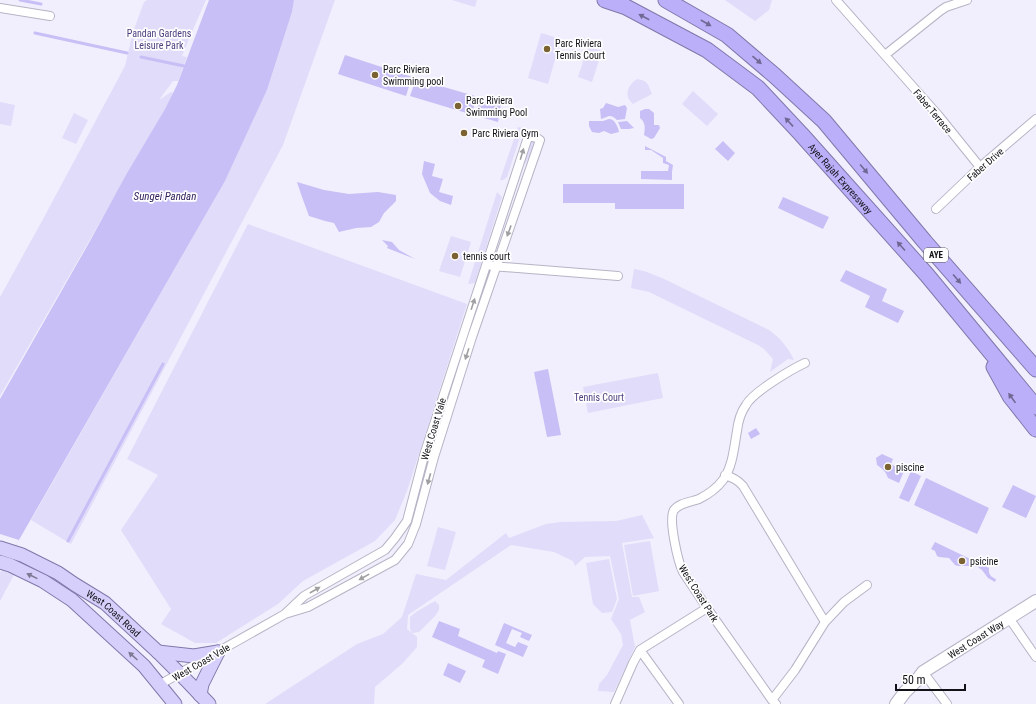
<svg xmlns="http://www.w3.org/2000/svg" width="1036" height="704" font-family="'Roboto Condensed',sans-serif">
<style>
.green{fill:#e0dcfa}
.water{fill:#c7bff5}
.pier{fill:#f1effd}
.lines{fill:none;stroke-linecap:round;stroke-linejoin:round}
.stream{stroke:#c7bff5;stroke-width:3}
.street-casing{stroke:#b6b4c5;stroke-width:10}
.secondary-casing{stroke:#b6b4c5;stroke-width:14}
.primary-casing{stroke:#8078aa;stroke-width:15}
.highway-casing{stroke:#8078aa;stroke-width:17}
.street{stroke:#fff;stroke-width:8}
.secondary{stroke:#fff;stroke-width:12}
.primary{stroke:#d7cffb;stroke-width:13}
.highway{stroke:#bcaff9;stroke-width:15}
.oneway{fill:#706893}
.oneway2{fill:#a0a0a2}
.oneway3{fill:#7e7a94}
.poi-dot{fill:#7b6233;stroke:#fefefe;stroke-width:1.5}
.labels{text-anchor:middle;stroke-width:3.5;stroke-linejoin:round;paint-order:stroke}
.shield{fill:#fefefe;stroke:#59585c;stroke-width:1}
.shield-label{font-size:9px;font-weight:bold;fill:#121117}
.park-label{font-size:10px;fill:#4d3e7f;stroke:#fefefe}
.poi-label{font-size:10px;fill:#121117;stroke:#fefefe;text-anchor:start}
.street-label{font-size:10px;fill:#121117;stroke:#fefefe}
.water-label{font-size:11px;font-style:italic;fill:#2e1b5a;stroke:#fefefe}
</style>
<rect width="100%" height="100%" fill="#f1effd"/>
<!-- green -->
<path class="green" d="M147,0h59l-18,41 -6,15 5,1 -9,24h-5l-14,19 12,-8 2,1 -8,16 -165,287v-99l42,-76 83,-155 8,-34 11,-30z
M294,0h41l-52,145 -212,399 -40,-24 194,-339 42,-91 25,-78z
M452,0h25l-2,7z
M725,0h47l-3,10 -14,11z
M541,33l20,6 -13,45 -20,-6z
M588,46l14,5 -10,31 -14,-5z
M637,79c12,2 11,6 15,15l-19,10c-10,-8 -5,-19 4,-25z
M693,91l25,23 -11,12 -25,-22z
M0,102l15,3 -4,21 -11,-2z
M74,113l14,7 -12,24 -14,-6z
M518,127l5,1 -16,49 -4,3h-3z
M531,140h5l-2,9 -9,15h-2z
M497,192l5,5 -27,86 -7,1z
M248,224l219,80 -60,187 -12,29 -20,21 -72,40 -25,23 -62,39h-21l-34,-19 10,-15 -50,-79 37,-55 -31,-16z
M451,236l20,6 -11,35 -21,-6z
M634,269l10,2 18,7 107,52c11,8 19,17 25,30l-6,-1 -18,13 3,-13 -9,-10 -6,-4 -109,-53 -18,-4z
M658,373l5,25 -75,15 -5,-26z
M642,515l12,23 -32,5 10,54h7l6,15 -15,8 5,27 -21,45 -16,-1 1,-7 8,-9 16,-30 -2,-11 -10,-15 8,-20 -9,-43 -25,1 -10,9 -2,-5 -19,-9 -43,-7 -103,70 -1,14 5,4 -2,-4v-12l6,-5 19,-11 4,4v5l-4,6 -16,16 -7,1 5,4v10l-14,16 -28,24 -1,17h-109l92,-60 26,-10 19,-17 14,-43 30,6 60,-47 3,5 37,-14 15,-2 55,-1z
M438,527l18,5 -11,38 -18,-4z
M650,541l9,50 -26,5 -9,-51z
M609,559l8,40 -5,13 -10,1 -9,-9 -7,-41z
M2,570l12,5 -14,26v-28z"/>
<!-- water -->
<path class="water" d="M209,0h85l-2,12 -25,78 -42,91 -225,392v-174l90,-158 36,-66 39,-66 12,-24z
M345,55l67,22 -6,19 -68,-22z
M416,79l59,17 -2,19 -63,-19z
M478,97l23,7 -3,18 -21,-6z
M606,103l12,4 7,-2 2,3 -2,11 -8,1c-8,-7 -8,-3 -16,-1l-1,-10 3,-1z
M645,109h4l5,4v12h5l1,3 -6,10 -3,1 -7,-4c1,-7 2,-12 -4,-17v-7z
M609,119c6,0 9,8 10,13l-8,2 -7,-3 -5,2 -7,-1 -3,-6v-5h14z
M627,121l7,7 -5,1h-8l-3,-7z
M723,141l12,12 -7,8 -13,-12z
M645,146l21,11v4l7,4 -1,7v8l-31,-1v-8h27l1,-6 -6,-2v-5l-12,-8h-6z
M424,161l11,3 -3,12 11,3 -4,13 14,4 -2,9 -11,-4 -10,-8 -8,-19z
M297,182l27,8 25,4 29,-2 18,3v6l-12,12 -5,9 -8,5 -15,1 -17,4 -5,-9 -9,-2 -16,-5 -7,-19z
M563,184h121v25h-69v-6h-52z
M783,197l46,20 -6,12 -45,-21z
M382,240l10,2 7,8 16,9 -28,-11 1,-2z
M846,270l41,19 -5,12 22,10 -6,12 -33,-16 5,-11 -30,-15z
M548,369l13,66 -14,2 -13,-65z
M756,428l4,6 -9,5 -3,-6z
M882,454l11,5 -2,5 13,7 -5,12 -11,-5c-2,-6 -5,-9 -11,-13l-1,-7z
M911,471l10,5 -12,26 -10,-4z
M926,478l63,30 -12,26 -63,-29z
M1013,485l23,11 -10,22 -24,-11z
M935,542l54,26c-1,6 2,9 7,11l-1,3 -7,-4 -6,-8 -4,-3 -5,-1h-15l-3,-1 -6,-7 -10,-1 -2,-1 -2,-5 -4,-2z
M439,621l21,8 -2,7 39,17 1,-2 8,3 -8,20 -16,-7 3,-7 -53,-23z
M504,623l28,12 -3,6 -9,-4 2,-4 -10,-4 -6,14 9,4 3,-5 10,4 -5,11 -28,-12z
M448,663l18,8 -6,12 -17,-8z"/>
<!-- pier -->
<path class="pier" d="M0,534l19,6 -19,33z"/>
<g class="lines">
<!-- stream -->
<path class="stream" d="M20,0l21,4
M35,33l92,20
M141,57l43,9
M68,541l95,-177"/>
<!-- street casing -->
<g class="street-casing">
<path id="street" d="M836,0l102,115 42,52
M0,8l50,8
M885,55l55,-44 6,-4 21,-7
M936,209l44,-42 56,-48
M492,266l126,10
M725,475c8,3 13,5 18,11l82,136
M1009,618l27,39
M640,650l39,54
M923,672l24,32
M159,685l126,-71 19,-18 81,-46 10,-12 12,-17 18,-69 103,-315c3,-1 10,1 12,3l-68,197 -38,120 -18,67 -8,20 -13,16 -87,47 -23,7
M772,700l23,-30 30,-48 19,-20 23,-17
M615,704l18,-41 7,-13 67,-42
M776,704l-4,-4 -65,-92 -24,-36c-5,-10 -15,-53 -9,-62 5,-7 17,-8 25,-11 8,-4 18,-11 24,-19 10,-14 11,-33 14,-49 1,-9 4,-19 9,-26 7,-13 46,-36 59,-42"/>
</g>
<!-- secondary casing -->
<g class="secondary-casing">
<g id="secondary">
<path id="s1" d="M896,704l9,-12 12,-12 6,-8 113,-71"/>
</g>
</g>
<!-- primary casing -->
<g class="primary-casing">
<g id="primary">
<path id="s2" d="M0,548l22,7 36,18 16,11 31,19 53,49 31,31 20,21"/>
<path d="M0,562l10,3 33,16 29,19 72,66 31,38"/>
<path d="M158,652l36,4 24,-4"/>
<path d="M200,695l2,-11 16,-32"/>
</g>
</g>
<!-- highway casing -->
<g class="highway-casing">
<g id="highway">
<path id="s3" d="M605,0l21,7 81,43 51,38 43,46 126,141 109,132"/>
<path d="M666,0l61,35 47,40 50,46 101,121 111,127"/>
<path d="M994,367l16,29 26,33"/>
</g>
</g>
<!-- street -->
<use href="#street" class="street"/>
<!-- secondary -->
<use href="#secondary" class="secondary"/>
<!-- primary -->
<use href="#primary" class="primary"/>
<!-- highway -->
<use href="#highway" class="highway"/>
</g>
<!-- one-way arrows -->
<defs><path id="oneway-solid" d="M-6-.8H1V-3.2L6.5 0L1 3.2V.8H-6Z"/></defs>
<g class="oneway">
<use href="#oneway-solid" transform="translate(644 17) rotate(-152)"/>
<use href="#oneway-solid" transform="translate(706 23) rotate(30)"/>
<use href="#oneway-solid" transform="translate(757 60) rotate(41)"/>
<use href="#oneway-solid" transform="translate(789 122) rotate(-133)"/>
<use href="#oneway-solid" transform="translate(864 169) rotate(50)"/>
<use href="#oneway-solid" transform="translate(901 246) rotate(-132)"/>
<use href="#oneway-solid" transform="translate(957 279) rotate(49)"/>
<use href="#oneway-solid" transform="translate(1012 398) rotate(-126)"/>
</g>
<g class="oneway2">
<use href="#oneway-solid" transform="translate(522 154) rotate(-73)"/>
<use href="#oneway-solid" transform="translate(509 231) rotate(110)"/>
<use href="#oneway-solid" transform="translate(473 304) rotate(-72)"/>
<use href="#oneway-solid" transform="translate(467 354) rotate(108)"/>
<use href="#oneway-solid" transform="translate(429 479) rotate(105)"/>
<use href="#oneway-solid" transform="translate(364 577) rotate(151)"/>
<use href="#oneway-solid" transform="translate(315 590) rotate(-30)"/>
</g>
<g class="oneway3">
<use href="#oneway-solid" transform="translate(32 576) rotate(-154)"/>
<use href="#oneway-solid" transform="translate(133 656) rotate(-138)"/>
</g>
<!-- markers -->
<g class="poi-dot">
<circle cx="547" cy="49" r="4"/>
<circle cx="375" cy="75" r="4"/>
<circle cx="458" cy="106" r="4"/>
<circle cx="464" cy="133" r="4"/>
<circle cx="455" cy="256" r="4"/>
<circle cx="888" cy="467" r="4"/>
<circle cx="962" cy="561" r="4"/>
</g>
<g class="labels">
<!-- shield labels -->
<rect class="shield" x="924" y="248" width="24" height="14" rx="3"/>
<g class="shield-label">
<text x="936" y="258">AYE</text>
</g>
<!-- park labels -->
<g class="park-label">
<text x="159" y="37">Pandan Gardens<tspan x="159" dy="12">Leisure Park</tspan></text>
<text x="599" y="401">Tennis Court</text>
</g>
<!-- poi labels -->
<g class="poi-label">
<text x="555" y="47">Parc Riviera<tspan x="555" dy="12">Tennis Court</tspan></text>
<text x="383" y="73">Parc Riviera<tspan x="383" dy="12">Swimming pool</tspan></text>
<text x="466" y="104">Parc Riviera<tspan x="466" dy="12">Swimming Pool</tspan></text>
<text x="472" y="137">Parc Riviera Gym</text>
<text x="463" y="260">tennis court</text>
<text x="896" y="471">piscine</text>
<text x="970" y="565">psicine</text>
</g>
<!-- street labels -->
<g class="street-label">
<text transform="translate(933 111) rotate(50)" y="4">Faber Terrace</text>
<text transform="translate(985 164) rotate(-41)" y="4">Faber Drive</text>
<text dy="4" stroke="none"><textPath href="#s3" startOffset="300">Ayer Rajah Expressway</textPath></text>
<text transform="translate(433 429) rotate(-73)" y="4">West Coast Vale</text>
<text transform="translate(699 593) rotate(58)" y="4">West Coast Park</text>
<text dy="4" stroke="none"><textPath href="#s2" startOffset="132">West Coast Road</textPath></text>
<text dy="4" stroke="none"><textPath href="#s1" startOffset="104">West Coast Way</textPath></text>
<text transform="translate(201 662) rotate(-30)" y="4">West Coast Vale</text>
</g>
<!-- water labels -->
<g class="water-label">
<text x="165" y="200">Sungei Pandan</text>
</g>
</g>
<!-- scale -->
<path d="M896 684v6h69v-6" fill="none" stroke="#121117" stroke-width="2"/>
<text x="902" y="684" font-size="12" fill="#121117" stroke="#fefefe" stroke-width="3" paint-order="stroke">50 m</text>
</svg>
